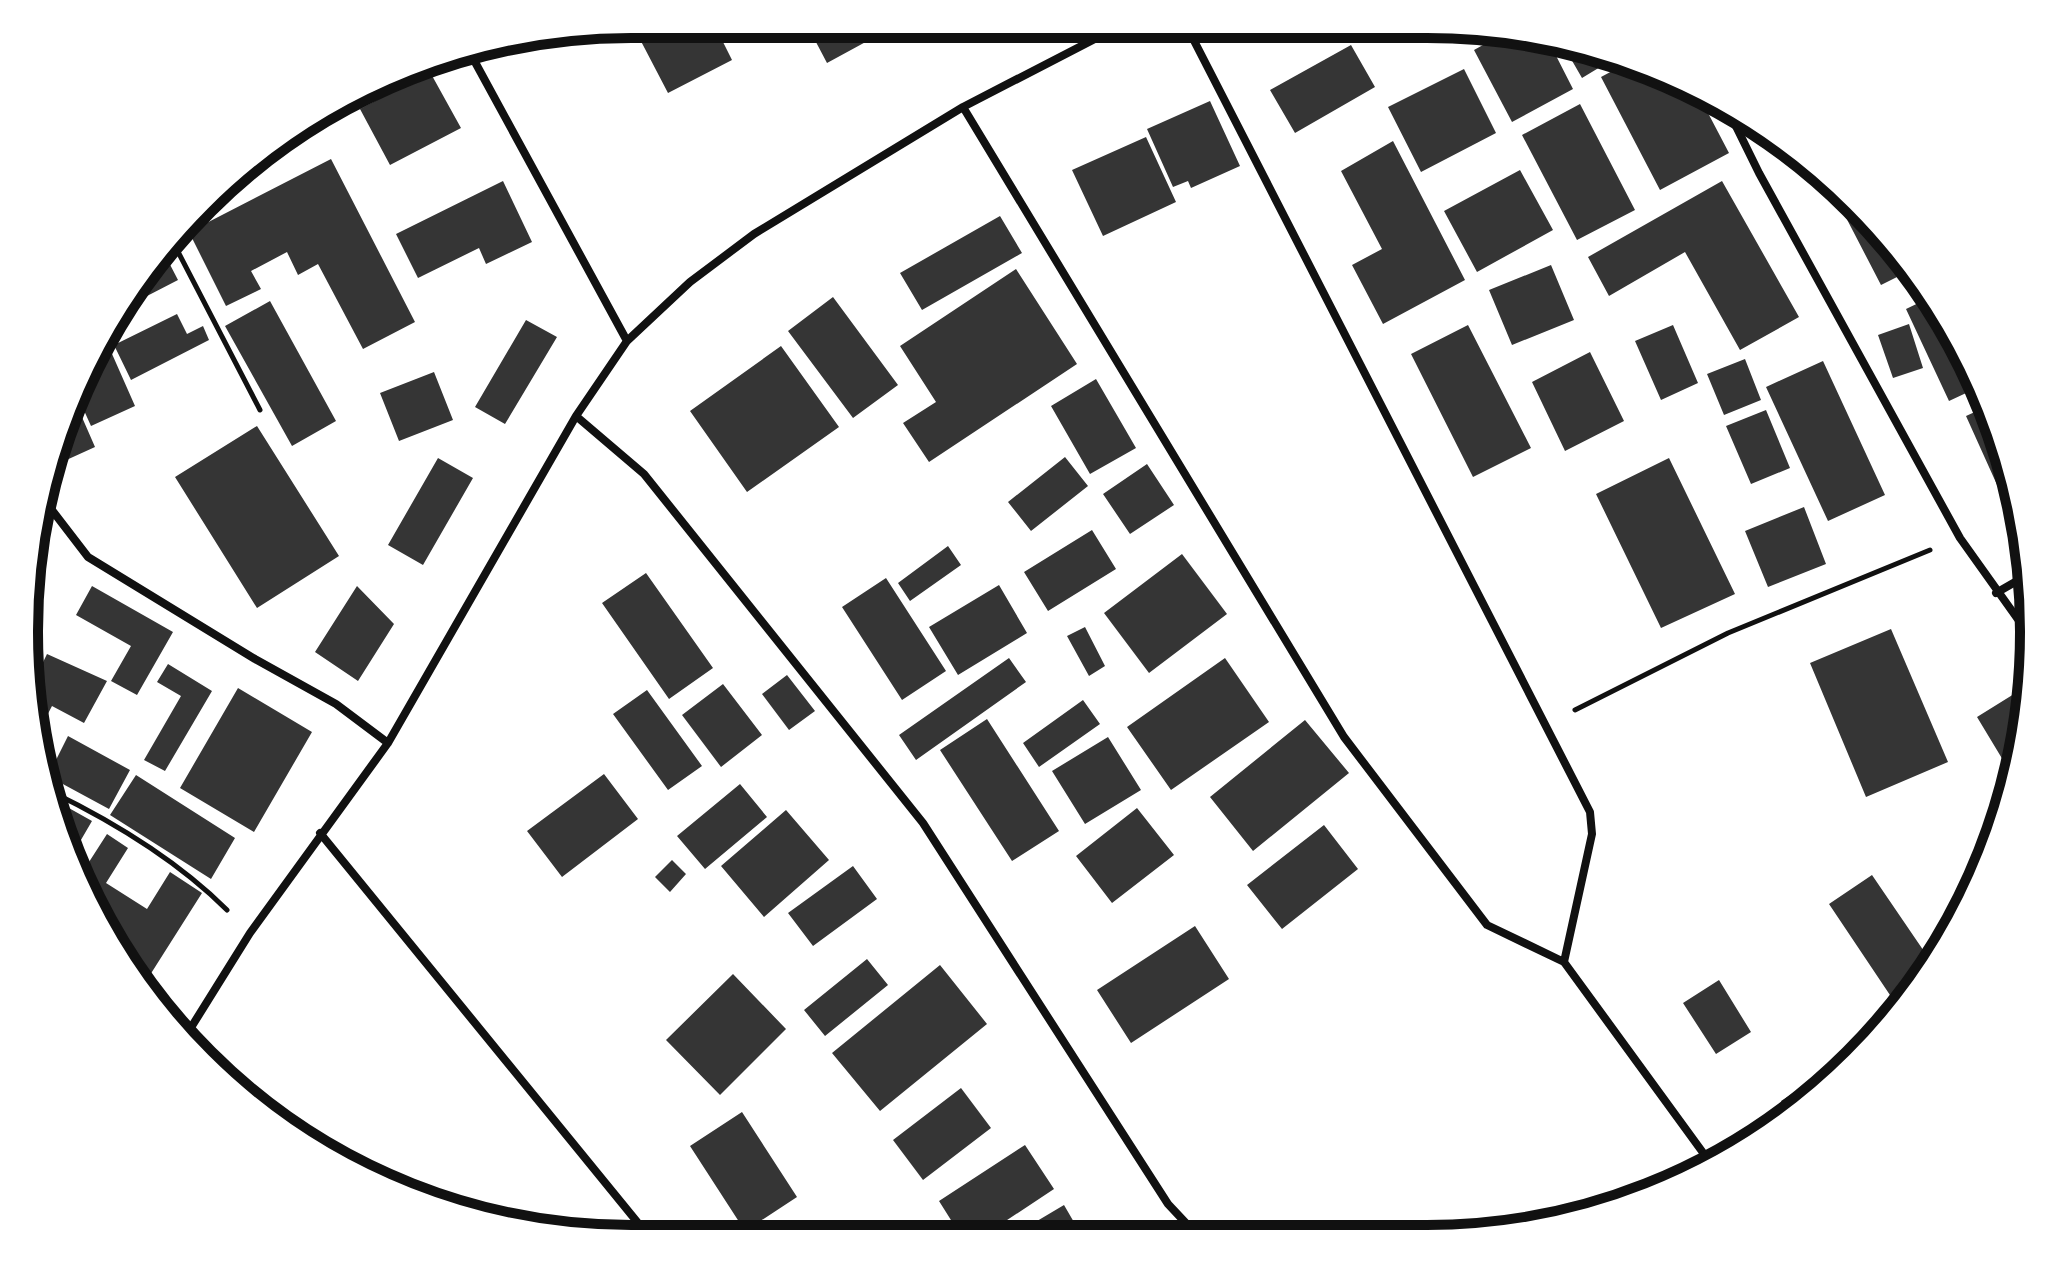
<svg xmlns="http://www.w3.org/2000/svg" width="2058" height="1263" font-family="'Times New Roman',serif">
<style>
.building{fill:#353535}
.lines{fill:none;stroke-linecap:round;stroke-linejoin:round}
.path{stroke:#111;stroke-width:5}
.minor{stroke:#111;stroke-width:8}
.rim{fill:none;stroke:#111;stroke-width:10}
</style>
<rect width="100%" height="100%" fill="#fff"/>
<!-- building -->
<path class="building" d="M632,24h82l18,36 -64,33z
M807,25l88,1 -68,37z
M1344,28h31l-25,13z
M1510,30l38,10 25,49 -61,33 -38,-72z
M1351,45l24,42 -80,46 -25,-43z
M1563,45l52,13 -33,20z
M1629,62l30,8 38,22 32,61 -69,37 -59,-113z
M1464,69l32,64 -75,39 -33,-65z
M430,72l31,56 -71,37 -30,-56z
M1210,101l30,65 -49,22 -3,-7 -15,6 -26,-58z
M1580,104l55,106 -58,30 -55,-105z
M1146,137l30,65 -73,34 -31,-66z
M1393,141l72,139 -82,44 -31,-59 30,-16 -41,-78z
M331,159l84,163 -52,27 -45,-85 -20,11 -11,-23 -36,19 10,18 -35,17 -37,-74z
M1520,170l33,60 -76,42 -33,-61z
M1825,177l58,54 28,39 -30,15z
M503,181l29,61 -46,22 -7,-16 -61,30 -22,-44z
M1722,181l77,136 -59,33 -55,-98 -76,44 -21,-39z
M1000,216l22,37 -100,57 -22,-37z
M164,253l14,27 -60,31 9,-17z
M1551,265l23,55 -62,25 -23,-55z
M1016,269l61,95 -148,98 -26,-39 33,-21 -36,-56z
M833,297l65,88 -45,33 -65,-87z
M1931,297l21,30 27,60 -30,14 -43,-92z
M270,301l66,120 -44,25 -67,-120z
M177,314l10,20 16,-8 6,14 -78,40 -17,-35z
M526,320l31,17 -52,87 -30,-17z
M1909,324l14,44 -30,10 -15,-43z
M1468,325l63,123 -58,29 -62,-123z
M1673,325l25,58 -37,17 -26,-59z
M105,338l30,68 -44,20 -14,-31z
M781,346l58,81 -92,65 -57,-81z
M1590,352l34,69 -59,30 -33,-69z
M1745,359l16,41 -37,15 -17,-41z
M1823,361l62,134 -57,26 -62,-134z
M434,372l19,48 -54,21 -19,-48z
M1096,379l40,69 -46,26 -39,-68z
M1988,406l14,30 10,45 -14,6 -32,-71z
M78,408l17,39 -33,15 -7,-16 1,-9 12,-24z
M1766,410l24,58 -39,16 -25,-58z
M257,426l82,130 -82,52 -82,-131z
M1065,457l23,29 -57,45 -23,-29z
M438,458l35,20 -50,87 -35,-20z
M1669,458l66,136 -74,34 -65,-134z
M1147,464l27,41 -44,29 -27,-40z
M1804,507l22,57 -58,23 -23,-56z
M1092,530l24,39 -68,42 -24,-39z
M948,546l13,19 -51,36 -12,-18z
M1182,554l45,60 -78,59 -45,-60z
M646,573l67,95 -44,31 -67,-96z
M886,578l60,93 -44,29 -60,-93z
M999,585l28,48 -69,42 -29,-48z
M92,586l81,46 -36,63 -26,-14 20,-35 -55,-31z
M357,586l37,38 -36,57 -43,-29z
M1085,627l20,39 -16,10 -22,-40z
M1891,629l57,133 -82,35 -56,-134z
M47,654l60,27 -23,42 -32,-17 -12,23 -7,-46z
M1009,658l17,24 -110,78 -17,-25z
M1225,658l44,64 -98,68 -44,-63z
M168,664l44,27 -47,80 -21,-11 37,-64 -24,-14z
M787,675l28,36 -26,19 -27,-36z
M723,684l39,51 -41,32 -39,-52z
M238,688l74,44 -58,100 -74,-44z
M647,690l55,76 -34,24 -55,-76z
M2014,694l12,20 -11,66 -38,-63z
M1083,700l17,24 -61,43 -16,-24z
M987,719l72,112 -47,30 -72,-111z
M1305,720l44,53 -96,78 -43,-54z
M68,736l62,34 -21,39 -61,-33z
M1108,737l33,53 -56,34 -33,-53z
M604,774l34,45 -76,58 -35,-46z
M136,775l99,63 -24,41 -101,-64z
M740,784l27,33 -62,52 -28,-33z
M51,798l41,23 -21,36 -15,-31z
M1137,808l37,47 -62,48 -36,-47z
M786,810l43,50 -65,57 -43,-51z
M1324,825l34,44 -76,60 -35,-44z
M107,834l21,14 -22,35 41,26 23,-37 32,21 -52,82 -31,-20 -39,-79z
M672,860l14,14 -16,18 -15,-15z
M853,866l24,33 -64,47 -25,-33z
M1872,875l60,88 -32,47 -71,-106z
M1195,926l34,53 -98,64 -34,-53z
M867,959l21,26 -63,51 -21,-26z
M940,965l47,59 -107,87 -48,-58z
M733,974l53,55 -66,66 -54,-55z
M1719,980l32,52 -35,22 -33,-51z
M1809,1083l8,13 -28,19 -8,-14z
M961,1088l30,40 -68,52 -30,-40z
M742,1112l55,85 -52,34 -55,-85z
M1025,1145l29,44 -71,47h-22l-22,-35z
M1064,1205l18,31h-70z"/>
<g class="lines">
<!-- path -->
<path class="path" d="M174,244l86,166
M1575,710l153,-77 202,-83
M50,791c64,31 127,69 177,119"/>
<!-- minor -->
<path class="minor" d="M1187,27l403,785 2,22 -28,128
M469,51l158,290
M963,107l381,630 143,188 77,37 148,203
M1728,110l31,63 201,365 72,101
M576,416l68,58 279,349 245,381 31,33
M45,501l43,56 167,102 81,45 52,39
M1996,593l33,-19
M320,833l327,401
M187,1034l63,-101 138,-190 188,-327 51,-75 63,-59 64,-48 209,-127 155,-80"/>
</g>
<!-- crop -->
<path d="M0 0H2058V1263H0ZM631 38H1427A593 593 0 0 1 2020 631V632A593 593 0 0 1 1427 1225H631A593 593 0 0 1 38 632V631A593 593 0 0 1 631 38Z" fill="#fff" fill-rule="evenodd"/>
<path class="rim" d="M631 38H1427A593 593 0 0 1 2020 631V632A593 593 0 0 1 1427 1225H631A593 593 0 0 1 38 632V631A593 593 0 0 1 631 38Z"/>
</svg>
